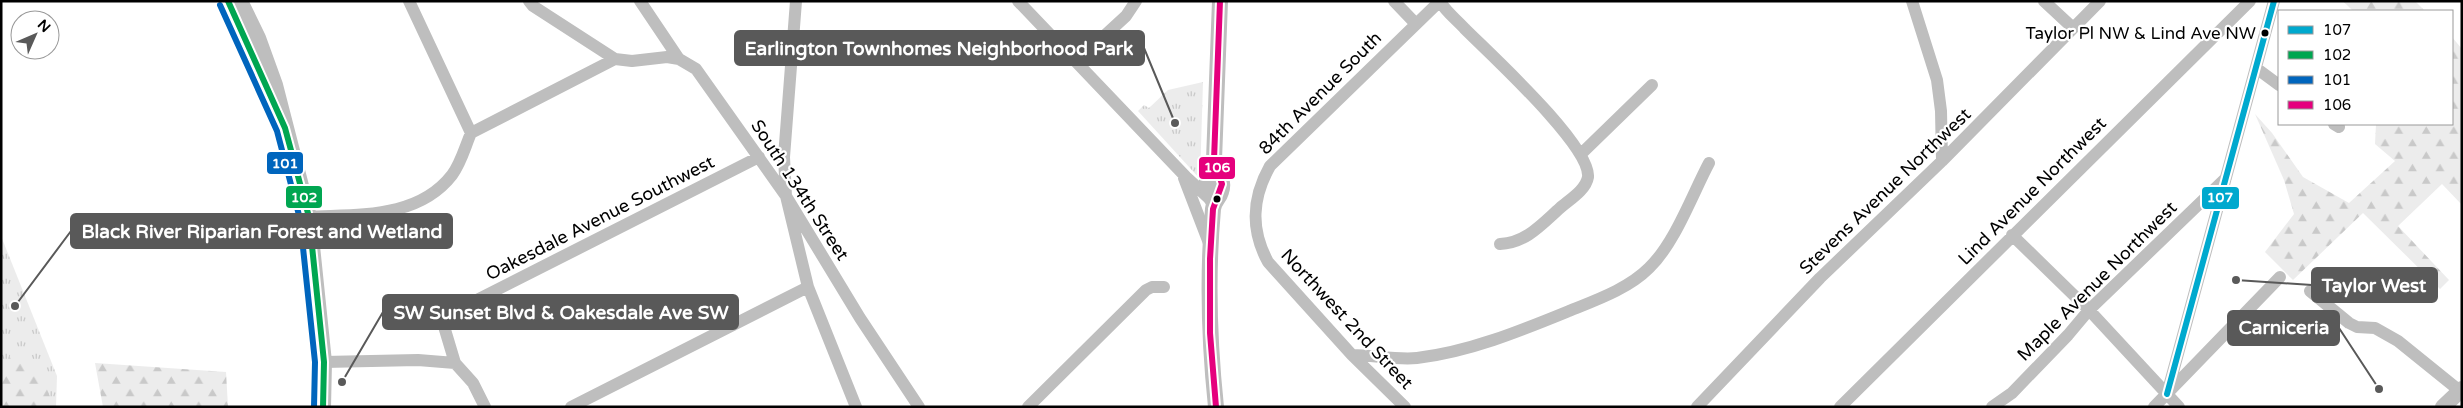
<svg xmlns="http://www.w3.org/2000/svg" width="2463" height="408" font-family="'Varela Round',sans-serif">
<style>
.grass{fill:url(#grass-tufts)}
.forest{fill:url(#forest-firs)}
.lines{fill:none;stroke-linecap:round;stroke-linejoin:round}
.minor{stroke:#bebebe;stroke-width:12}
.major{stroke:#bebebe;stroke-width:16}
.bus-1-casing{stroke:#fff;stroke-width:10}
.bus-2-casing{stroke:#fff;stroke-width:10}
.bus-3-casing{stroke:#fff;stroke-width:10}
.bus-4-casing{stroke:#fff;stroke-width:10}
.bus-1{stroke:#00a9ce;stroke-width:6}
.bus-2{stroke:#00a651;stroke-width:6}
.bus-3{stroke:#0065bd;stroke-width:6}
.bus-4{stroke:#e5007d;stroke-width:6}
.bus-dot{fill:#000;stroke:#fff;stroke-width:2}
.labels{text-anchor:middle;stroke-width:4.5;stroke-linejoin:round;paint-order:stroke}
.bus-label{font-size:17px;fill:#000;stroke:#fff;text-anchor:end}
.street-label{font-size:18px;fill:#000;stroke:#fff}
.leader{fill:none;stroke:#595959;stroke-width:2}
.callout-dot{fill:#595959;stroke:#fff;stroke-width:2}
.callout{fill:#595959;stroke:#595959;stroke-width:2}
.callout-label{font-size:19px;text-anchor:middle;font-weight:bold;fill:#fff}
.line-badge{stroke:#fff;stroke-width:2}
.badge-label{font-size:14px;text-anchor:middle;font-weight:bold;fill:#fff}
</style>
<defs>
<pattern id="grass-tufts" width="24" height="20" patternUnits="userSpaceOnUse" patternTransform="scale(1.25)"><rect width="24" height="20" fill="#ececec"/><path d="M3 7l-1-3M5 7V3M7 7l1-3M15 17l-1-3M17 17v-4M19 17l1-3" fill="none" stroke="#c9c9c9"/></pattern>
<pattern id="forest-firs" width="22" height="20" patternUnits="userSpaceOnUse" patternTransform="scale(1.25)"><rect width="22" height="20" fill="#ececec"/><path d="M5 1l3.5 6h-7zM16 11l3.5 6h-7z" fill="#c9c9c9"/></pattern>
</defs>
<rect width="100%" height="100%" fill="#fff"/>
<!-- grass -->
<path class="grass" d="M1203,82l-3,97 -62,-68 6,-6 5,3 19,-18z
M1,236l56,140 -1,31h-55z"/>
<!-- forest -->
<path class="forest" d="M2343,1h72l10,10h-72z
M2452,37l10,12v156l-20,-21 -44,42 51,54 -9,9 -77,-76 -70,67 -28,-28 29,-38 -10,-34 -29,-66 17,19 31,44 46,26 46,-42 -20,-17 1,-20h76z
M11,353l31,24 12,30h-53v-27z
M95,363l131,9 2,35h-125z"/>
<g class="lines">
<!-- minor -->
<path class="minor" d="M409,1l62,132
M529,1l4,5 82,53 17,2 35,-4 12,2 17,10 90,127 74,122 59,89
M640,1l39,58
M796,1l-12,156 2,39 22,91 48,120
M1018,1l168,176 26,24
M1394,1l22,23
M1440,1c5,10 17,19 25,28 25,25 126,117 123,148 -2,13 -19,23 -28,31 -18,16 -34,35 -60,36
M1912,1l25,79 4,31 1,50
M2044,1l29,27
M1076,62l50,-46 10,-15
M2256,68l23,17
M2334,124l5,3
M1581,154l71,-69
M1184,178l25,65
M309,217c49,-3 109,2 143,-42 9,-12 13,-28 19,-42l144,-74
M2012,235l77,75 90,97
M2310,291l39,32 8,4 18,1 23,13 62,50
M1352,355c21,0 44,5 65,3 52,-6 103,-27 152,-47 27,-11 59,-22 80,-43 26,-25 43,-73 60,-105
M324,362l94,-2 37,3
M2167,394l107,-393
M485,407l-12,-24 -18,-20 -12,-40 10,-11 306,-155
M571,407l237,-120
M1028,407l118,-117 6,-3h12
M1405,407l-53,-52 -84,-93c-18,-33 -16,-64 2,-96l170,-165
M1697,407l123,-129 122,-117 158,-160
M1840,407l410,-406
M1992,407l20,-14 56,-58 21,-25 137,-132
M2154,407l126,-130"/>
<!-- major -->
<path class="major" d="M240,1l18,37 17,47 34,132 15,145 -1,45
M1214,160c5,9 11,22 7,32 -2,7 -7,9 -8,17 -6,67 -4,131 3,198
M1214,203c-10,-18 -9,-25 0,-43l6,-159
M2443,407l19,-18"/>
<!-- bus-1 casing -->
<g class="bus-1-casing">
<path id="bus-1" d="M2167,394l107,-393"/>
</g>
<!-- bus-2 casing -->
<g class="bus-2-casing">
<path id="bus-2" d="M228,1l57,127 24,89 15,145 -1,45"/>
</g>
<!-- bus-3 casing -->
<g class="bus-3-casing">
<path id="bus-3" d="M220,5l57,126 23,88 15,143 -1,45"/>
</g>
<!-- bus-4 casing -->
<g class="bus-4-casing">
<path id="bus-4" d="M1216,407l-6,-74v-74l3,-50 9,-25 -8,-24 6,-159"/>
</g>
<!-- bus-1 -->
<use href="#bus-1" class="bus-1"/>
<!-- bus-2 -->
<use href="#bus-2" class="bus-2"/>
<!-- bus-3 -->
<use href="#bus-3" class="bus-3"/>
<!-- bus-4 -->
<use href="#bus-4" class="bus-4"/>
</g>
<!-- markers -->
<g class="bus-dot">
<circle cx="2265" cy="33" r="4.5"/>
<circle cx="1217" cy="199" r="4.5"/>
</g>
<g class="labels">
<!-- bus labels -->
<g class="bus-label">
<text x="2256" y="39">Taylor Pl NW &amp; Lind Ave NW</text>
</g>
<!-- street labels -->
<g class="street-label">
<text transform="translate(1320 93) rotate(-45)" y="6">84th Avenue South</text>
<text transform="translate(800 190) rotate(57)" y="6">South 134th Street</text>
<text transform="translate(1885 191) rotate(-44)" y="6">Stevens Avenue Northwest</text>
<text transform="translate(2032 191) rotate(-45)" y="6">Lind Avenue Northwest</text>
<text transform="translate(600 218) rotate(-27)" y="6">Oakesdale Avenue Southwest</text>
<text transform="translate(2097 281) rotate(-45)" y="6">Maple Avenue Northwest</text>
<text transform="translate(1347 319) rotate(47)" y="6">Northwest 2nd Street</text>
</g>
</g>
<!-- callouts -->
<path class="leader" d="M1175 123L1144 48M15 306L71 231M2236 280L2312 285M342 382L383 312M2379 389L2339 328"/>
<g class="callout-dot">
<circle cx="1175" cy="123" r="5"/>
<circle cx="15" cy="306" r="5"/>
<circle cx="2236" cy="280" r="5"/>
<circle cx="342" cy="382" r="5"/>
<circle cx="2379" cy="389" r="5"/>
</g>
<g class="callout">
<rect x="735" y="31" width="409" height="34" rx="5"/>
<rect x="71" y="214" width="381" height="34" rx="5"/>
<rect x="2312" y="268" width="125" height="34" rx="5"/>
<rect x="383" y="295" width="355" height="34" rx="5"/>
<rect x="2228" y="311" width="111" height="34" rx="5"/>
</g>
<g class="callout-label">
<text x="939" y="55">Earlington Townhomes Neighborhood Park</text>
<text x="262" y="238">Black River Riparian Forest and Wetland</text>
<text x="2374" y="292">Taylor West</text>
<text x="561" y="319">SW Sunset Blvd &amp; Oakesdale Ave SW</text>
<text x="2284" y="334">Carniceria</text>
</g>
<g class="line-badge">
<rect x="266" y="151" width="38" height="24" rx="5" fill="#0065bd"/>
<rect x="1198" y="156" width="38" height="24" rx="5" fill="#e5007d"/>
<rect x="285" y="185" width="38" height="24" rx="5" fill="#00a651"/>
<rect x="2201" y="186" width="39" height="24" rx="5" fill="#00a9ce"/>
</g>
<g class="badge-label">
<text x="285" y="168">101</text>
<text x="1217" y="172">106</text>
<text x="304" y="202">102</text>
<text x="2220" y="202">107</text>
</g>
<!-- border -->
<rect width="2463" height="408" fill="none" stroke="#000000" stroke-width="5"/>
<!-- legend -->
<rect x="2278" y="10" width="175" height="115" fill="#ffffff" stroke="#999999"/>
<rect x="2288" y="26" width="25" height="8" fill="#00a9ce" stroke="#999999"/>
<text x="2323" y="35" font-size="15" fill="#000000">107</text>
<rect x="2288" y="51" width="25" height="8" fill="#00a651" stroke="#999999"/>
<text x="2323" y="60" font-size="15" fill="#000000">102</text>
<rect x="2288" y="76" width="25" height="8" fill="#0065bd" stroke="#999999"/>
<text x="2323" y="85" font-size="15" fill="#000000">101</text>
<rect x="2288" y="101" width="25" height="8" fill="#e5007d" stroke="#999999"/>
<text x="2323" y="110" font-size="15" fill="#000000">106</text>
<!-- north arrow -->
<g transform="translate(35 35) rotate(45)"><circle r="24" fill="#ffffff" stroke="#999999"/>
<path d="M0-4L9 19L0 12L-9 19Z" fill="#595959"/>
<text y="-8" font-size="14" font-weight="bold" text-anchor="middle" fill="#000000">N</text>
</g>
</svg>
